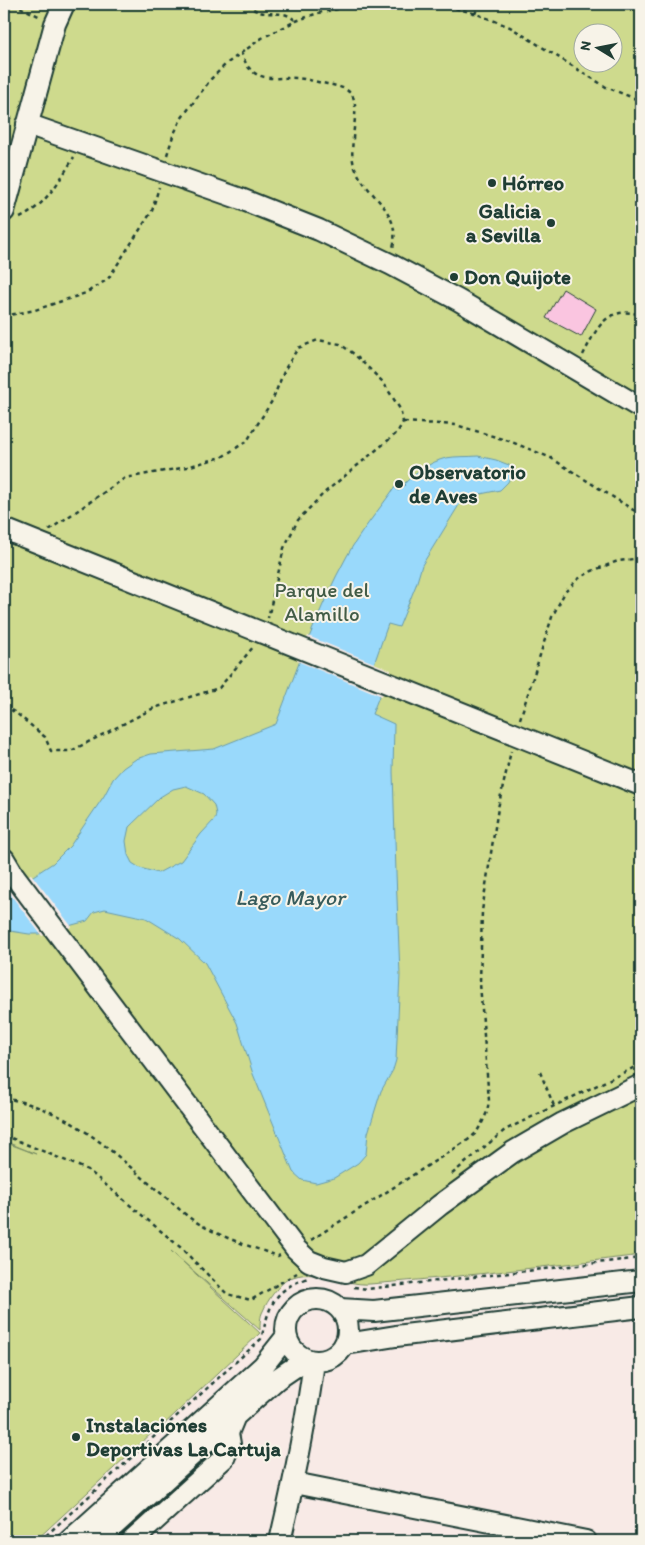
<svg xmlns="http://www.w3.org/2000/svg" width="645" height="1545" font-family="Itim,sans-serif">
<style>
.green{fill:#ceda8d;stroke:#768c60;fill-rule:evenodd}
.water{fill:#99d9fb;stroke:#689bab;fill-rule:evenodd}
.pier{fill:#f8eae6}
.building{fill:#fac5e0;stroke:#1f3d34}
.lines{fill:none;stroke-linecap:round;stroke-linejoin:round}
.minor-casing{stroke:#1f3d34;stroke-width:24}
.path{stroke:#1f3d34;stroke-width:2.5;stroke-dasharray:4 4;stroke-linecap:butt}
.minor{stroke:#f7f3e8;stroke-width:20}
.poi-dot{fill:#1f3d34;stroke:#f7f3e8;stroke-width:2}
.labels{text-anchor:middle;stroke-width:4;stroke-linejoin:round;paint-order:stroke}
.poi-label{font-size:21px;font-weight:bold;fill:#1f3d34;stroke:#f7f3e8;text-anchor:start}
.park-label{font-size:21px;fill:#425c46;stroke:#f7f3e8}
.water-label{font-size:22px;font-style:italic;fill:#375c5c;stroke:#f7f3e8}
</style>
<rect width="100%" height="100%" fill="#f8eae6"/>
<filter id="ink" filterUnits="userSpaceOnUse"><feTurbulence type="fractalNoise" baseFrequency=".02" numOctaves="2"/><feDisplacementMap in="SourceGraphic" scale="10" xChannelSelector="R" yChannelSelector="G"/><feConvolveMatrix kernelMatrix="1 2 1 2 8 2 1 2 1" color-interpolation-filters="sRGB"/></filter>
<g filter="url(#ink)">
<!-- green -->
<path class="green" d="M4,4h637v1251c-90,11 -180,22 -271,29 -27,2 -55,-18 -82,-5 -9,5 -21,22 -25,32 -3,5 -3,13 -3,19l-89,-79 89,82 -104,99 -2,-1 -119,110h-31v-399l32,12 -32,-13zM582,32h30v30h-30z"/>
<!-- water -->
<path class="water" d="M478,456l18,4 13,5 3,8 -4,9 -8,8 -29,6 -12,9 -37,60 -6,20 -17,42 -11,-3 -14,40 15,7 -17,43 22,10 -1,48 3,101 4,102 -4,85 -3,10 -12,21 -13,42 -2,21 -8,9 -24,15 -18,5 -14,-3 -9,-8 -40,-98 -16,-51 -32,-60 -25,-24 -34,-21 -41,-9 -11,3 -7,9 -48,13h-10l-25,-4v-42l29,-12 20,-13 17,-17 34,-50 9,-17 10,-11 13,-9 15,-5 63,-5 62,-25c21,-55 42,-116 71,-168 13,-24 32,-46 48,-69l3,4 7,-6 -1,-1c11,-11 26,-22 42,-26 10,-2 22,-1 32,-2zM186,786l18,8 10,11 2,9 -1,5 -14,15 -20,27 -6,3 -17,9 -18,-5 -8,-5 -4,-8 -2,-14 3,-14 31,-30 13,-8z"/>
<!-- pier -->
<path class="pier" d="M308,636l83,34 -9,26 -85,-35z
M31,874l41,53 -30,9 -38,-50z"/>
<!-- building -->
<path class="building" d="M563,289l33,20 -15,28 -35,-19z"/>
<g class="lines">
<!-- minor casing -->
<g class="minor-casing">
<path id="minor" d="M27,124l214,75 78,31 71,34 68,36 183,108
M4,211l51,-187 9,-20
M4,529l637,256
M4,859l9,15 283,375 13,12 15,6 22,5 20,-7 74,-60 73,-53 50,-29 78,-38
M286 1330a31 31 0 1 1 62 0a31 31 0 1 1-62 0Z
M340,1309l34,2 267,-30
M346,1344l50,-8 245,-29
M294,1483l292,58
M69,1541l194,-175 23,-29
M97,1541l138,-125 42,-37 28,-19
M132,1541l92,-83 6,-14 -2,-11 7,-17
M280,1541c14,-59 26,-119 34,-179"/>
</g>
<!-- path -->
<path class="path" d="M13,4l28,13
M247,4c12,12 20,8 35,10 6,0 10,4 14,7
M432,4h8l37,10 33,13 96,60 35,14
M475,14l4,-10
M241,52c2,5 5,13 9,17 12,13 31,8 47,9 10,1 20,4 30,6 6,1 16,3 21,7 2,2 4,3 5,6 7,14 -5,50 1,68 11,32 48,43 39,83
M4,115l8,3
M167,155l6,-19 8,-17 30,-40 15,-15 36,-26 34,-17 22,-8 44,-9
M20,218c24,-11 41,-39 54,-61
M4,316l31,-6 51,-17 22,-14 44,-68 7,-24
M583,355c14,-27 23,-50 58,-40
M404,422l52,3 53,16 42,17 84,53 6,-1
M49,530l76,-52 62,-11 35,-10 25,-16 25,-40 13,-32 13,-21 20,-8 22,4 14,10 29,28 17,27 3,13 -6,11 -73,60 -26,27 -14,28 -16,70
M4,706l12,7 29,24 6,14h20l83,-43 65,-20 35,-42
M520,719l32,-102 13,-25 13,-13 14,-8 26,-10 23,-3
M540,1072l14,34
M4,1098c67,12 104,50 154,93 12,9 23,21 35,29 26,17 56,26 85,36l2,-1
M4,1135l84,35 92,77 47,47 24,6 46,-27
M452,1174l53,-44 136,-66
M311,1240l157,-100 8,-7 6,-10 5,-11 2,-11 -9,-118 2,-72 16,-103 13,-57
M354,1287l13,2 274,-31
M40,1541l221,-202c9,-33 11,-49 47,-61"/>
<!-- minor -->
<use href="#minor" class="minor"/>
</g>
</g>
<!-- markers -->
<g class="poi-dot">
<circle cx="492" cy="183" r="5"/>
<circle cx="551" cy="223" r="5"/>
<circle cx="454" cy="277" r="5"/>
<circle cx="399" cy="484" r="5"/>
<circle cx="76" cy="1437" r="5"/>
</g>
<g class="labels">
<!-- poi labels -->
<g class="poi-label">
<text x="502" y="190">Hórreo</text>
<text x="541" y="218" text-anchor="end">Galicia<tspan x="541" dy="24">a Sevilla</tspan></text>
<text x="464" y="284">Don Quijote</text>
<text x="409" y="479">Observatorio<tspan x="409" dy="24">de Aves</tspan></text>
<text x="86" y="1432">Instalaciones<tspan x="86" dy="24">Deportivas La Cartuja</tspan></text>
</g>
<!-- park labels -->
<g class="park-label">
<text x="322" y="597">Parque del<tspan x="322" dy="24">Alamillo</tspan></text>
</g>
<!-- water labels -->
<g class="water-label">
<text x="290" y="905">Lago Mayor</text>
</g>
</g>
<!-- margin -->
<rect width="645" height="1545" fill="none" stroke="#f7f3e8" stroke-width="20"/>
<rect x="10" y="10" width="625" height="1525" fill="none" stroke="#1f3d34" stroke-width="2" filter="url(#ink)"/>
<!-- north arrow -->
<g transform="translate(598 48) rotate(280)"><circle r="24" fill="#f7f3e8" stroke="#a1aaa0"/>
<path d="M0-4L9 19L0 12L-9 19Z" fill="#1f3d34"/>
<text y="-8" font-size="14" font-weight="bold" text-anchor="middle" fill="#1f3d34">N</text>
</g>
</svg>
